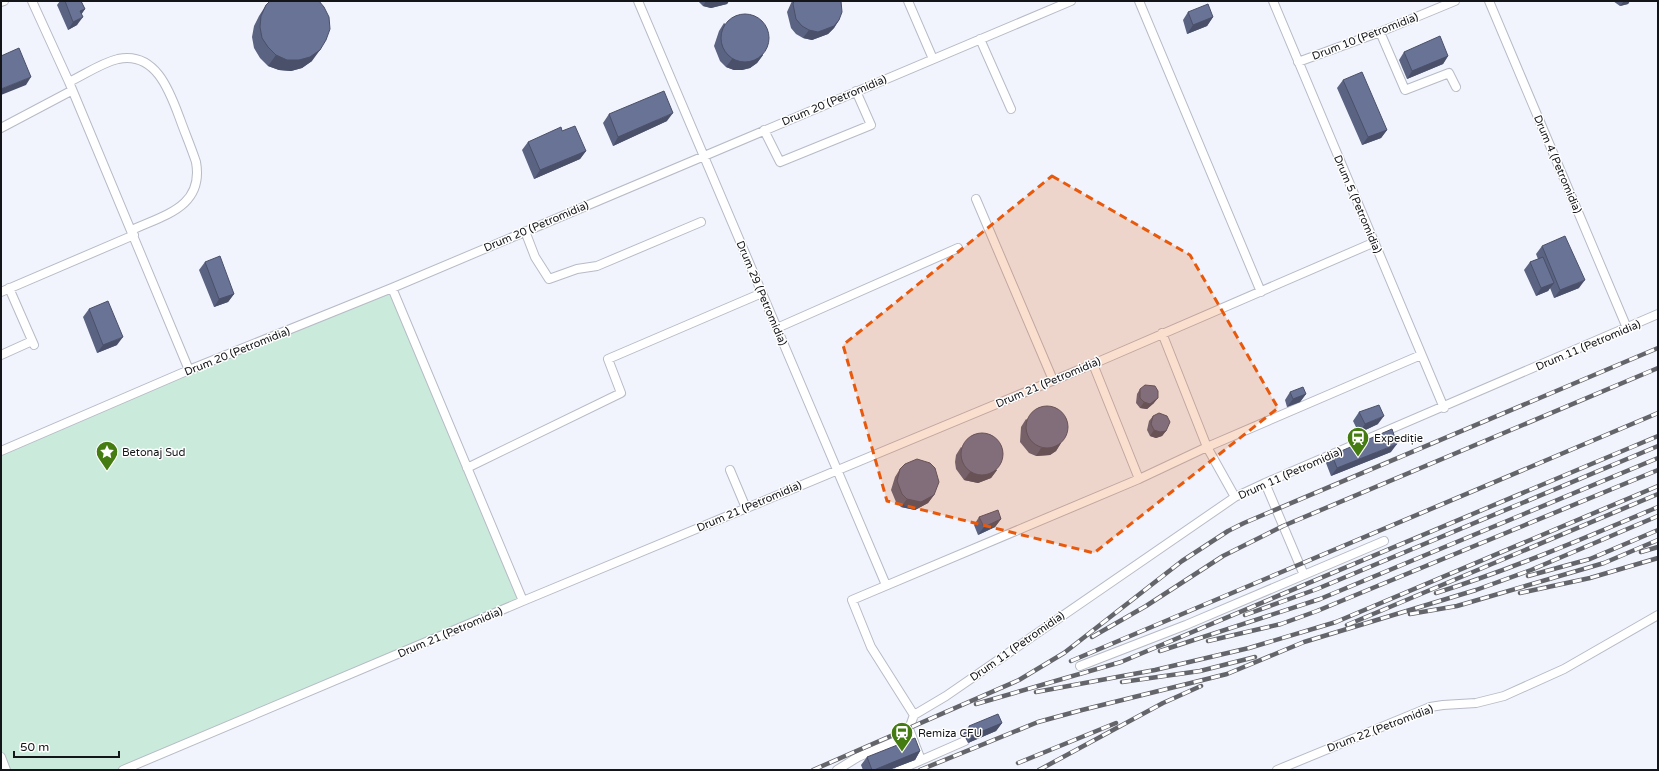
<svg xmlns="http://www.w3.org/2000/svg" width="1659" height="771" font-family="'Varela Round',sans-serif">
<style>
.green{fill:#caebdb}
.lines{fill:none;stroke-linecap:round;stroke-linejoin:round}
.lane-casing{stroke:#b7bbc6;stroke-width:10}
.lane{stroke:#fff;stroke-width:8}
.rail-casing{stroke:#64656b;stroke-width:4.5}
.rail{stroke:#fff;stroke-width:3;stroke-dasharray:9;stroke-linecap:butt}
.wall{fill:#5a6381}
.shaded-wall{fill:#4a5069}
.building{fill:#697396;stroke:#4a5069}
.marked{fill:#e8590c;fill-opacity:0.2;stroke:#e8590c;stroke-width:3;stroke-dasharray:8 5;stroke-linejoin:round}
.labels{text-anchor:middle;stroke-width:3;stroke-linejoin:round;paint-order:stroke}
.street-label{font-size:11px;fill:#141519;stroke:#fff}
.poi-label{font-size:11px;fill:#141519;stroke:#fff;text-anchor:start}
</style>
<rect width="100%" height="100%" fill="#f1f4fd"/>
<!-- green -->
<path class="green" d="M392,288l131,313 -400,169h-117l-5,-13v-305z"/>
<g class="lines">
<!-- lane casing -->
<g class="lane-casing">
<path id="lane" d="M32,1l37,81 120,288
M638,1l248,584
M908,1l25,58
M1139,1l122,291
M1273,1l171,407
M1489,1l138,327
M1,2l3,-1
M1380,32l25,58 44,-17 7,14
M980,39l31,70
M1298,62l82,-30 75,-31
M69,82c15,-7 32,-19 49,-23 38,-8 52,33 62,60 5,14 11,28 16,43 8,45 -32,53 -64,68
M1,128l70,-37
M764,130l16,32 91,-37 -15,-34
M976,199l77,181
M525,231l10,26 14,22 28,-10 20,-3 104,-44
M9,288l25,57
M392,288l131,313
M1,292l133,-57
M777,328l181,-80
M1162,333l45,114 28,50
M1,355l31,-14
M1093,364l46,115
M1,451l188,-81 203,-82 679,-287
M467,468l154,-75 -13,-34 154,-66
M730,470l16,38
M1265,483l39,92
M1080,666l106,-41 198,-84
M914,715l32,-19 289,-199 30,-14 393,-169
M1,757l5,13
M921,760l-12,-31 5,-14 -43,-68 -19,-47 287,-121 68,-32 214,-92
M123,770l400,-169 570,-237 282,-122
M837,770l21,-13 53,-22
M899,770l66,-29
M1277,770l153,-63 13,-2 33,-2 28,-7 60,-27 94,-54"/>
</g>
<!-- lane -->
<use href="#lane" class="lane"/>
<!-- rail casing -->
<g class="rail-casing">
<path id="rail" d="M1641,552l17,-5
M1528,576l62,-17 68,-29
M1436,593c76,-24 149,-55 222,-86
M1520,593l70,-15 68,-20
M1410,614l47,-8 147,-43 54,-23
M1245,615l72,-26 341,-143
M1347,625l311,-131
M1092,637l54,-31 77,-50 60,-30 375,-158
M1208,641l73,-17 36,-13 341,-141
M1160,651l160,-52 338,-141
M1071,661l587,-248
M1122,682l78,-11 55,-14
M1036,692l119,-22 94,-22 87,-26 322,-136
M976,704l145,-42 537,-226
M1018,763l98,-40
M813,770l206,-90 45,-27 118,-92 46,-30 16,-8 414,-175
M920,770l118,-48 44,-12 145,-36 77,-32 172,-52 55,-20 127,-54
M1039,770l124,-67 38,-17"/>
</g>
<!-- rail -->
<use href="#rail" class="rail"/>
</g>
<!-- wall -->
<path class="wall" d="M60,1h21l4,8 -4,5 -4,11 -9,5 -11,-25z
M698,1h31l-2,3 -16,4 -8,-2z
M792,1h49l-2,19 -5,8 -6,6 -16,6 -9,-2 -7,-4 -5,-6 -4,-16z
M1613,1h17l-2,3 -8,2z
M266,5l46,56 -10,7 -11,3 -12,-1 -11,-4 -8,-8 -6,-10 -2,-11 2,-11 5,-10z
M1188,12l25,5 -6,9 -20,8 -4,-14z
M724,23l39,32 -6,8 -7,5 -8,2h-8l-8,-3 -6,-6 -6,-15 5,-15z
M1404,52l44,4 -5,8 -36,15 -8,-19z
M1343,80l44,50 -6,8 -19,7 -25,-57z
M609,114l58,7 -54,25 -10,-23z
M528,142l58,9 -6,8 -46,20 -12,-29z
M1542,246l37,42 -25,10 -4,-10 -2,3 -12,5 -12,-26 6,-8 8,-3 -2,-5z
M205,262l29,32 -6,8 -14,5 -15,-37z
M89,309l28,36 -20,8 -14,-36z
M1140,389l14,14 -7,6 -7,-1 -4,-5 1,-9z
M1290,392l16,2 -6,8 -13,5 -2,-7z
M1359,412l19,12 -19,9 -6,-12z
M1153,416l13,15 -4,5 -6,2 -6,-2 -3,-6 2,-9z
M1026,419l35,24 -5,8 -6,4 -14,1 -7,-3 -9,-11 1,-15z
M961,447l36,23 -6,8 -13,5 -14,-3 -8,-11 -1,-7 1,-7z
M1391,452l-60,24 -5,-13 6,-8z
M900,469l34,26 -6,8 -13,7 -14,-3 -5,-5 -5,-12 4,-13z
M979,517l22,2 -6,8 -17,8 -4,-10z
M1002,723l-6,8 -28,12 -5,-9 6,-8z
M920,751l-5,9 -26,10h-26l-2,-5 6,-8z"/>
<!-- shaded-wall -->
<path class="shaded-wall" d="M706,1h23l-2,3 -16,4 -8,-2z
M1624,1h6l-2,3 -8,2z
M85,9l-6,9 1,-7z
M83,17l-6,8 -9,5 5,-8z
M1213,17l-6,9 -20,8 6,-9z
M839,20l-5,8 -6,6 -16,6 -9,-2 6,-8z
M320,50l-8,11 -10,7 -11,3 -12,-1 -11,-4 8,-11z
M763,55l-6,8 -7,5 -8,2h-8l-8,-3 6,-8z
M1448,56l-5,8 -36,15 5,-8z
M31,77l-5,8 -25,10v-6z
M673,113l-6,8 -54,25 5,-9z
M1387,130l-6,8 -19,7 6,-8z
M586,151l-6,8 -46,20 6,-9z
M1585,280l-6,8 -25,10 6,-8z
M1554,283l-6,8 -12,5 5,-8z
M234,294l-6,8 -14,5 5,-8z
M123,337l-6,8 -20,8 6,-8z
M1306,394l-6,8 -13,5 6,-8z
M1158,398l-4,5 -7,6 -7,-1 4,-6z
M1384,416l-6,8 -19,9 6,-9z
M1154,430l12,1 -4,5 -6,2 -6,-2z
M1061,443l-5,8 -6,4 -14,1 5,-8z
M1397,444l-6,8 -60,24 6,-8z
M997,470l-6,8 -13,5 -14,-3 6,-8z
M934,495l-6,8 -13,7 -14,-3 6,-8z
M1001,519l-6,8 -17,8 6,-8z
M1002,723l-6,8 -28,12 5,-8z
M920,751l-5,9 -26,10h-15z"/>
<!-- building -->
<path class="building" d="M65,1h16l4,8 -5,2 3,6 -10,5z
M270,1h49l5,6 5,10 1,12 -4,11 -6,10 -10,7 -11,3h-12l-11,-5 -8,-8 -6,-9 -2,-11 1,-11 5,-11z
M794,1h47l1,11 -3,8 -5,6 -16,6 -9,-2 -7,-4 -6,-7 -3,-15z
M1208,4l5,13 -20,8 -5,-13z
M721 38a24 24 0 1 1 48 0a24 24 0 1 1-48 0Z
M1440,36l8,20 -36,15 -8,-19z
M19,48l12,29 -30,12v-33z
M1362,72l25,58 -19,7 -25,-57z
M664,91l9,22 -55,24 -9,-23z
M575,126l11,25 -46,19 -12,-28 33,-15 1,4z
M1565,236l20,44 -25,10 -18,-44z
M220,256l14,38 -15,5 -14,-37z
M1543,257l11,26 -13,5 -11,-26z
M108,301l15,36 -20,8 -14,-36z
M1145,385l10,1 3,5v7l-8,6 -6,-2 -4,-4v-9z
M1303,387l3,7 -13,5 -3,-7z
M1379,405l5,11 -19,8 -6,-12z
M1026 427a21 21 0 1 1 42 0a21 21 0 1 1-42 0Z
M1159,413l8,3 3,6 -4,9 -6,1 -6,-2 -3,-6 2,-8z
M1392,429l5,15 -60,24 -5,-13z
M961 454a21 21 0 1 1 42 0a21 21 0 1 1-42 0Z
M917,459l13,4 5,5 4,14 -5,13 -13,7 -14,-3 -5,-5 -5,-13 3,-12 5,-5z
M998,510l3,9 -17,8 -5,-10z
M998,714l4,9 -29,12 -4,-9z
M915,738l5,13 -46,19h-2l-5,-13z"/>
<!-- marked area -->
<path class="marked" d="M1052,176l138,79 88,153 -184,145 -207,-52 -44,-156z"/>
<!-- icons -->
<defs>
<g id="station-pin" transform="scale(1.15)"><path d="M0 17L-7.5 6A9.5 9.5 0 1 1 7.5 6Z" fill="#447c12" stroke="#fff"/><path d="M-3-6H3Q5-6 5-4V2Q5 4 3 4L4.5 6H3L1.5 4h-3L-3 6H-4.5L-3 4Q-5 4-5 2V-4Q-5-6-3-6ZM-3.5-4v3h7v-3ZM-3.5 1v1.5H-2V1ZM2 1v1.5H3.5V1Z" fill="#fff"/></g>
<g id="sight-pin" transform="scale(1.15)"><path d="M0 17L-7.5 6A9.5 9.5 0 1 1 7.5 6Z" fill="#447c12" stroke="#fff"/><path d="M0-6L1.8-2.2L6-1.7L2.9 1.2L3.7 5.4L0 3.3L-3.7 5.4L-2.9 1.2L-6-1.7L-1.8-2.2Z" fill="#fff"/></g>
</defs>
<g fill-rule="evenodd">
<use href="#station-pin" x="1358" y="438"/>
<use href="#sight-pin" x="107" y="452"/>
<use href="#station-pin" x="902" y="733"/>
</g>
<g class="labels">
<!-- street labels -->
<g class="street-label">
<text transform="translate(1365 36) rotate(-21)" y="4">Drum 10 (Petromidia)</text>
<text transform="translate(834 100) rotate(-23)" y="4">Drum 20 (Petromidia)</text>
<text transform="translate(1558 164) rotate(67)" y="4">Drum 4 (Petromidia)</text>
<text transform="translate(1358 204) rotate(67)" y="4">Drum 5 (Petromidia)</text>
<text transform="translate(536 226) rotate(-23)" y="4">Drum 20 (Petromidia)</text>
<text transform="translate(762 293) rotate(67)" y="4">Drum 29 (Petromidia)</text>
<text transform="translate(1588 345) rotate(-23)" y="4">Drum 11 (Petromidia)</text>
<text transform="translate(237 351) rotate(-22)" y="4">Drum 20 (Petromidia)</text>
<text transform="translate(1048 382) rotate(-23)" y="4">Drum 21 (Petromidia)</text>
<text transform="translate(1290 473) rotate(-24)" y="4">Drum 11 (Petromidia)</text>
<text transform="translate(749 506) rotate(-23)" y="4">Drum 21 (Petromidia)</text>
<text transform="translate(450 632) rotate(-23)" y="4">Drum 21 (Petromidia)</text>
<text transform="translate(1017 646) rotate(-35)" y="4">Drum 11 (Petromidia)</text>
<text transform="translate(1380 728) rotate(-21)" y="4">Drum 22 (Petromidia)</text>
</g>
<!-- poi labels -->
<g class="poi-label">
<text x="1374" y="442">Expediție</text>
<text x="122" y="456">Betonaj Sud</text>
<text x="918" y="737">Remiza CFU</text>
</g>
</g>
<!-- border -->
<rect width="1659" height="771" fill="none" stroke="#141519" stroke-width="4"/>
<!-- scale -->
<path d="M14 751v6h105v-6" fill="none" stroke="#141519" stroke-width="2"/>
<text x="20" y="751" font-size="12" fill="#141519" stroke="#ffffff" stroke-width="3" paint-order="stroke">50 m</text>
</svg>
